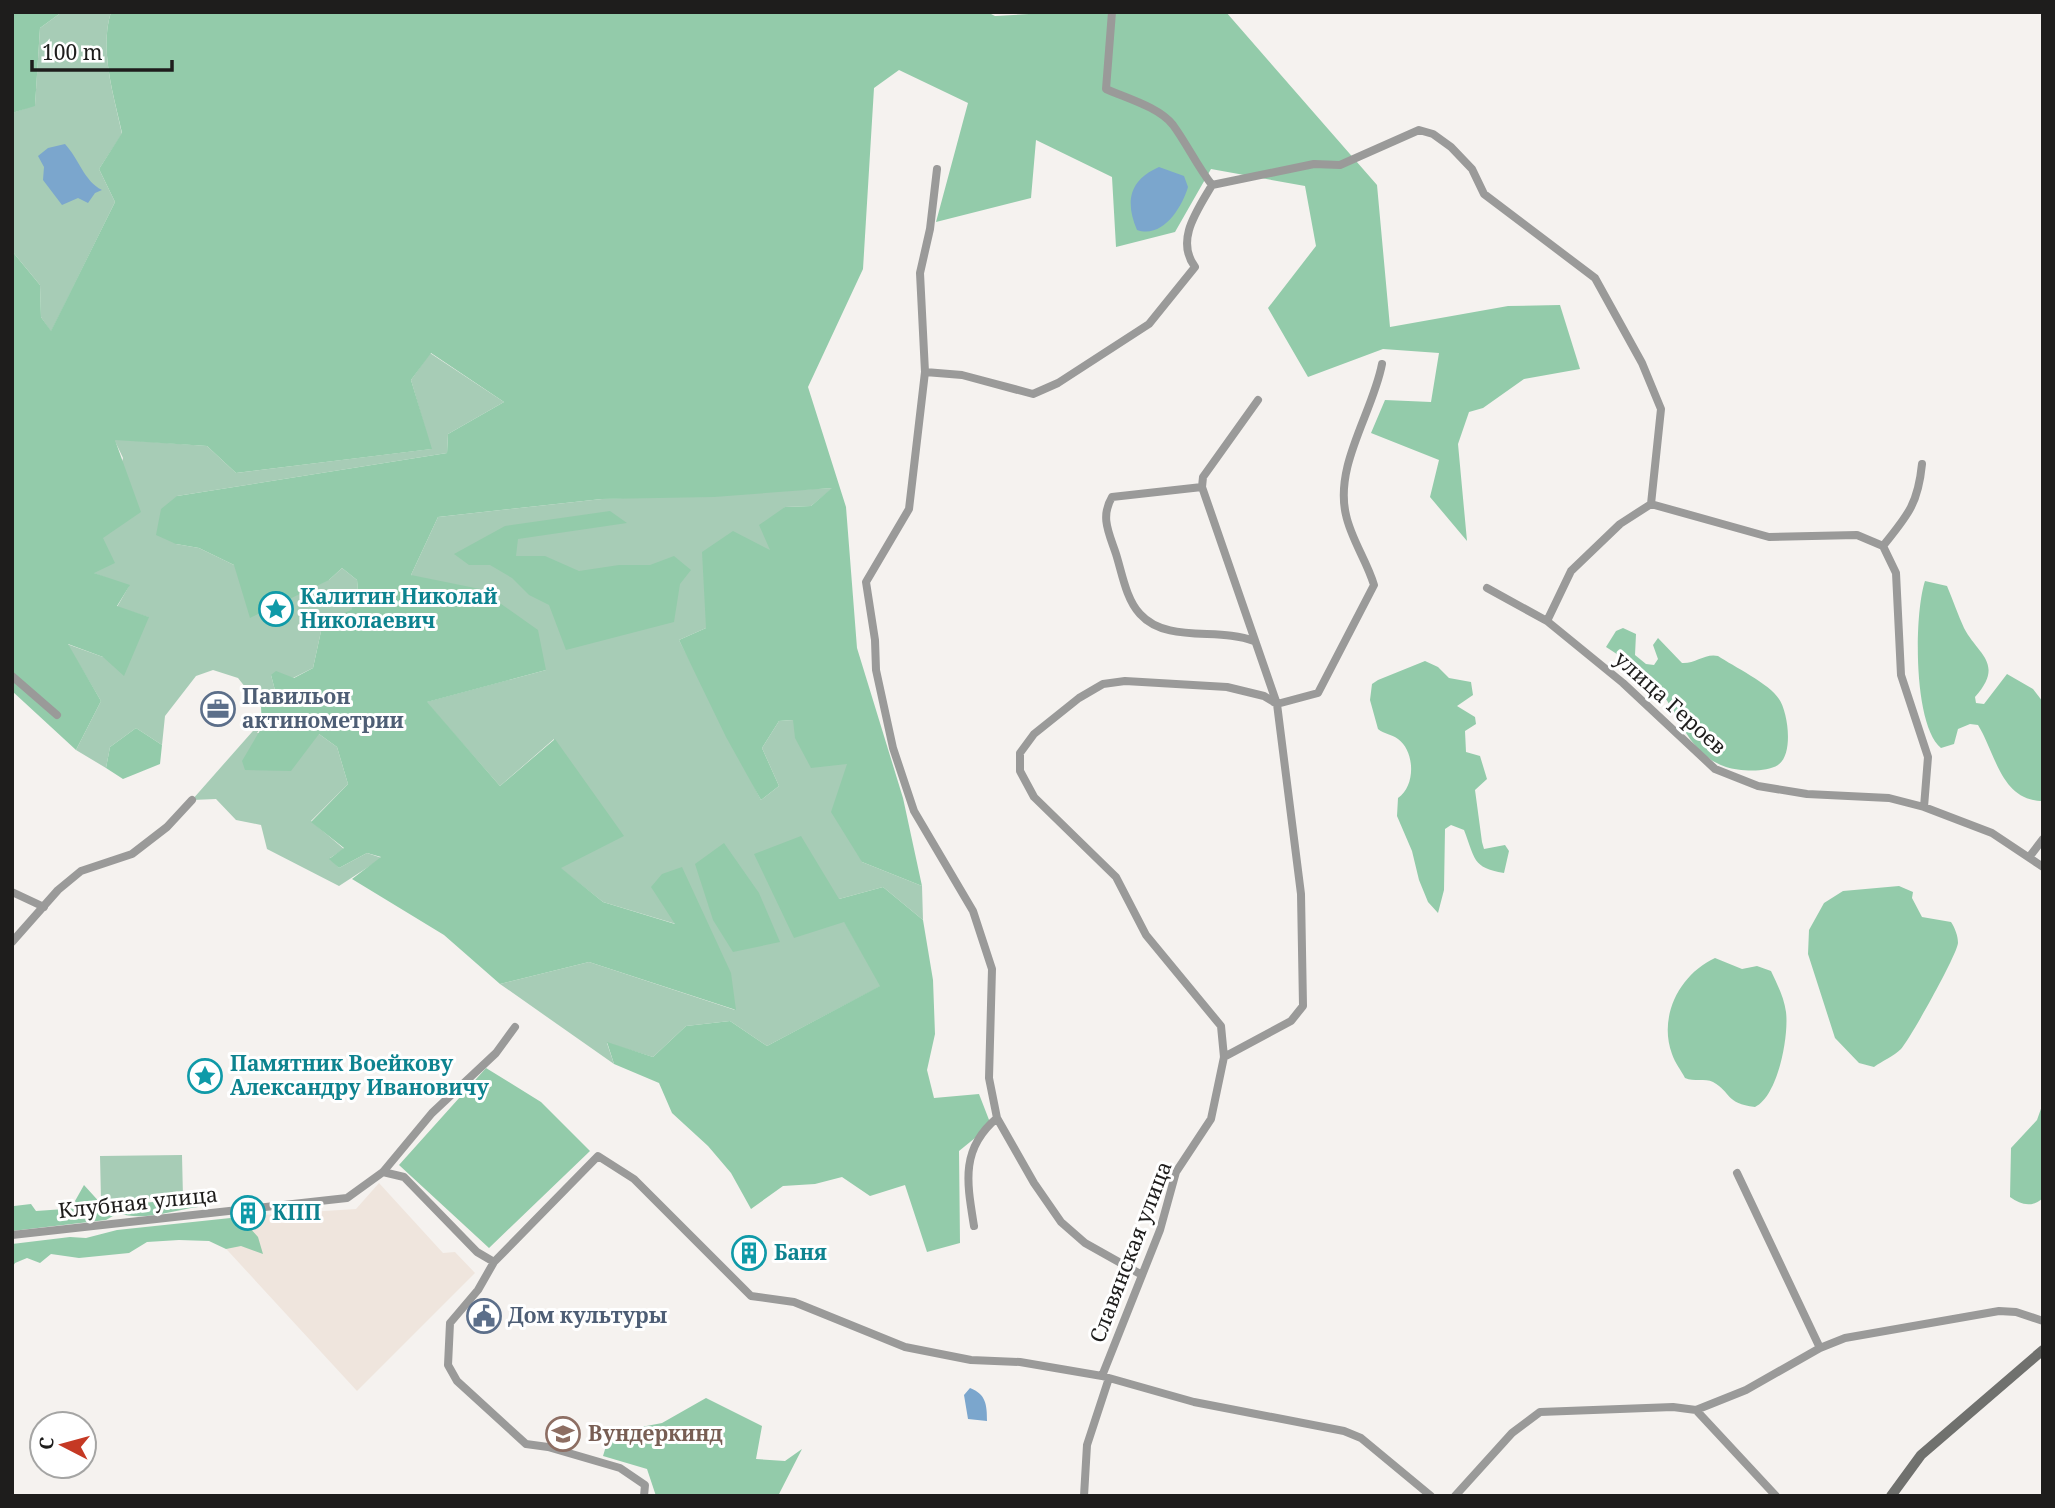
<svg xmlns="http://www.w3.org/2000/svg" width="2055" height="1508" font-family="'Noto Serif',serif">
<style>
.built{fill:#efe5dd}
.green{fill:#a7ccb6}
.forest{fill:#93cbaa}
.water{fill:#7ba6cd}
.lines{fill:none;stroke-linecap:round;stroke-linejoin:round}
.street{stroke:#9a9a99;stroke-width:8}
.secondary{stroke:#70716e;stroke-width:10}
.labels{text-anchor:middle;stroke-width:6;stroke-linejoin:round;paint-order:stroke}
.culture-label{font-size:21px;font-weight:bold;fill:#0d838f;stroke:#fff;text-anchor:start}
.service-label{font-size:21px;font-weight:bold;fill:#4e5e75;stroke:#fff;text-anchor:start}
.street-label{font-size:21px;fill:#1e1d1c;stroke:#fff}
.education-label{font-size:21px;font-weight:bold;fill:#785e54;stroke:#fff;text-anchor:start}
</style>
<rect width="100%" height="100%" fill="#f5f2ef"/>
<!-- built -->
<path class="built" d="M379,1183l64,70 12,-1 20,21 -118,118 -151,-164 38,-11 112,-7z"/>
<!-- green -->
<path class="green" d="M62,12h49c-12,38 3,84 11,122l-23,35 16,33 -64,130 -10,-15 -1,-32 -28,-34v-138l23,-8 5,-77z
M430,353l74,49 -56,32 -1,19 -270,43 -1,48 23,4 35,17 95,15 13,-12 15,12 1,12 -7,19 -28,11 -10,46 -20,10 -22,-3 5,19 -15,13 -23,-29 -25,-8 -17,6 -31,40 -3,29 -26,-17 -26,19 -4,21 -30,-18 25,-49 -34,-57 36,13 45,-40 -31,-10 12,-21 -36,-13 30,-115 -9,-19 93,7 29,27 195,-24 -20,-69z
M833,488l-22,18 -26,1 -14,44 -65,77 -27,12 82,160 18,-14 -17,-38 17,-27 14,-1 54,44 15,98 60,24 1,34 -40,-33 -44,12 5,22 37,65 -114,60 -37,-25 -44,5 -33,31 -46,-14 7,21 -114,-80 89,-22 146,48 -59,-86 -73,-22 -43,-34 -6,-129 -54,47 -74,-84 120,-32 -135,-95 27,-58 164,-18z
M259,724l3,3 -5,6 62,1 18,13 11,37 -37,37 33,28 -14,9 9,10 28,-15 15,5 -43,28 -72,-37 -6,-24 -25,-5 -20,-21 -24,1z
M182,1155l1,43 -82,2 -1,-44z"/>
<!-- forest -->
<path class="forest" d="M12,12h50l-22,16 -5,78 -23,7z
M111,12h876l8,4 69,-4h162l151,173 13,142 118,-21 52,-1 20,64 -56,10 -41,29 -14,4 -11,32 9,97 -37,-44 9,-37 -68,-27 14,-33 46,2 8,-49 -56,-4 -75,28 -40,-69 48,-62 -11,-60 -94,-17 -36,63 -59,15 -4,-70 -76,-37 -5,58 -95,24 32,-119 -69,-33 -25,18 -11,181 -55,118 38,120 11,141 46,150 19,88 -60,-24 -31,-50 16,-48 -36,4 -16,-30 -2,-18 -14,1 -17,27 17,38 -18,14 -35,-63 -47,-97 27,-12 -4,-76 31,-21 37,19 -11,-25 26,-18 26,-1 21,-18 -118,9 -112,2 -164,18 -27,58 69,14 58,41 8,40 -119,32 73,84 55,-47 69,97 -63,32 42,34 72,22 -24,-37 11,-13 20,-7 49,106 5,37 -147,-48 -89,22 -56,-49 -92,-56 29,-22 -14,-4 -28,15 -10,-9 15,-11 -33,-26 37,-38 -11,-37 -18,-13 -28,37 -46,-1 -3,-9 20,-34 -1,-20 15,-13 -5,-19 5,-4 18,7 19,-10 10,-46 28,-12 7,-18 -1,-12 -15,-12 -13,12 -79,38 -16,-53 -35,-17 -23,-4 -20,-9 5,-26 16,-13 270,-43 1,-19 56,-32 -73,-49 -20,27 21,69 -196,24 -29,-27 -92,-6 26,72 -38,26 12,25 -21,10 36,12 -13,21 32,11 -25,59 -21,-19 -35,-13 33,57 -25,49 -64,-59v-440l28,34 1,32 10,14 64,-129 -16,-33 23,-36c-8,-37 -23,-83 -11,-121z
M610,511l17,12 -109,16 -2,17h29l34,15 40,-6h31l24,-9 17,14 -11,14 -6,38 -108,28 -17,-45 -20,-10 -17,-17 -22,-13h-21l-15,-11 51,-28z
M1925,581l22,5c6,14 11,29 17,42 14,27 41,35 11,69l1,6 8,1 23,-30 26,15 10,13v99c-42,0 -47,-47 -65,-76l-8,-1 -12,5 -4,15 -13,4c-28,-23 -27,-134 -16,-167z
M1623,628l13,6 -1,21 11,9 8,1 4,-6 -5,-14 5,-7 24,25c13,1 23,-10 36,-7 15,10 52,28 61,43 9,13 15,55 -1,66 -13,8 -39,6 -52,2 -38,-13 -47,-53 -69,-81 -12,-15 -34,-28 -51,-39l10,-16z
M1425,661l13,6 11,11 22,4 2,13 -16,11 18,11 1,7 -11,7 1,21 14,4 7,23 -12,11 7,52 2,7 21,-4 4,6 -5,22c-32,-5 -29,-15 -40,-43l-13,-5 -6,4 -1,61 -6,23 -10,-11 -9,-22 -7,-29 -15,-35 1,-18c18,-12 17,-47 0,-59 -7,-5 -14,-5 -20,-10l-8,-29 2,-16 6,-4z
M136,728l26,17 -2,19 -37,15 -17,-11 4,-21z
M801,836l38,63 44,-12 40,33 10,60 2,54 -8,36 7,28 45,-4 12,31 -32,26 1,92 -33,9 -22,-67 -35,11 -28,-19 -27,7 -32,2 -32,23 -20,-36 -23,-27 -36,-33 -13,-30 -45,-19 -7,-22 46,15 33,-31 44,-5 37,25 113,-60 -36,-64 -50,16 -40,-84z
M724,843l35,50 21,49 -47,10 -20,-32 -18,-56z
M1899,886l14,6 -1,6 10,19 29,5c4,6 7,14 7,21 -1,12 -48,96 -57,106 -7,7 -19,12 -27,18l-15,-4 -24,-25 -27,-84 1,-24 15,-27 19,-12z
M1715,958l27,11 15,-3 14,5c6,13 13,26 15,41 3,24 -8,84 -31,95 -30,-4 -23,-14 -42,-25 -8,-4 -19,0 -28,-4 -4,-8 -10,-15 -13,-24 -14,-38 8,-80 43,-96z
M486,1068l55,34 49,49 -101,97 -90,-83z
M2043,1103v95c-11,10 -22,7 -33,-1l1,-49 26,-28z
M84,1185l19,21 88,-7 2,-7 6,2 -1,13c-25,3 -55,15 -80,6l-12,7 -94,11 2,-25 17,-2 5,7 43,-3 -4,-7z
M240,1217l18,20 5,17 -22,-8 -15,3 -17,-8 -30,-1 -32,2 -18,11 -50,5 -28,-4 -11,9 -13,-5 -12,5 -3,5v-24l58,-7 16,1 31,-8z
M706,1398l56,28 -6,33 29,2 17,-12 -24,47h-122l-9,-27 -44,-13 7,-23 52,-10z"/>
<!-- water -->
<path class="water" d="M65,144c14,15 19,37 37,46l-7,3 -7,10 -10,-5 -16,7 -19,-25 1,-13 -6,-11 10,-8z
M1159,167l25,9 4,11c-6,20 -25,52 -51,43 -12,-28 -8,-50 22,-63z
M970,1388c16,6 17,17 17,33l-19,-2 -4,-24z"/>
<g class="lines">
<!-- street -->
<path class="street" d="M1112,12l-6,77c20,9 53,18 67,36 14,19 24,41 39,60
M1212,185l102,-21 26,1 79,-35 14,4 18,13 21,22 12,25 111,84 47,85 19,46 -10,95 -31,20 -49,47 -24,50
M925,372l-5,-99 10,-44 7,-60
M1258,400l-55,77 -1,10 75,217 41,-11 56,-108c-7,-24 -23,-46 -28,-70 -12,-50 27,-103 36,-151
M1202,487l-90,10c-12,20 -3,36 4,57 6,19 10,45 24,60 27,30 79,13 114,27
M1651,504l118,33 88,-2 26,11 13,27 5,102 27,82 -4,50
M1883,546c25,-31 35,-42 39,-82
M1487,588l60,33 76,62 92,86 43,17 49,8 82,4 35,9 68,26 51,34
M12,676l45,39
M2030,856l13,-17
M12,892l32,15
M12,942l46,-52 23,-19 51,-17 35,-27 25,-27
M383,1172l21,5 73,75 17,10
M1737,1173l83,175
M974,1226c-7,-43 -14,-77 23,-108
M12,1235l335,-37 36,-26 49,-59 64,-60 19,-26
M1142,1275l-57,-32 -24,-21 -27,-39 -37,-65 -8,-40 3,-109 -19,-58 -59,-100 -21,-63 -17,-78 -1,-30 -9,-58 43,-73 16,-137 37,3 71,19 25,-11 91,-59 46,-57c-20,-27 2,-56 17,-82
M1102,1376l58,-146 16,-58 35,-53 13,-62 -3,-31 -75,-91 -30,-58 -82,-80 -14,-26v-18l14,-19 45,-36 24,-14 22,-3 102,6 37,9 13,8 24,190 2,112 -12,15 -67,36
M1696,1410l80,86
M644,1496l1,-11 -25,-17 -72,-21 -22,-3 -69,-63 -9,-16 2,-42 28,-33 16,-28 104,-106 36,23 117,117 43,6 111,45 66,13 49,2 82,14 92,26 150,29 17,7 70,58
M1084,1496l3,-51 22,-67
M1455,1496l57,-63 28,-21 133,-5 23,3 50,-20 74,-42 25,-10 154,-27 17,1 27,9"/>
<!-- secondary -->
<path class="secondary" d="M1891,1496l30,-41 122,-105"/>
</g>
<!-- icons -->
<defs>
<g id="sight-ring" transform="scale(1.75)"><circle r="9.5" fill="#fff" stroke="#0f9aa8" stroke-width="1.5"/><path d="M0-6L1.8-2.2L6-1.7L2.9 1.2L3.7 5.4L0 3.3L-3.7 5.4L-2.9 1.2L-6-1.7L-1.8-2.2Z" fill="#0f9aa8"/></g>
<g id="office-ring" transform="scale(1.75)"><circle r="9.5" fill="#fff" stroke="#5c6f8a" stroke-width="1.5"/><path d="M-6-3h4V-5.5h4V-3h4V5H-6ZM-1-4.5V-3h2v-1.5ZM-6 0V1H6V0Z" fill="#5c6f8a"/></g>
<g id="building-ring" transform="scale(1.75)"><circle r="9.5" fill="#fff" stroke="#0f9aa8" stroke-width="1.5"/><path d="M-4-6H4V6H1V3H-1V6H-4ZM-2.5-4.3h1.7v1.8h-1.7ZM.8-4.3h1.7v1.8H.8ZM-2.5-1h1.7V.8h-1.7ZM.8-1h1.7V.8H.8Z" fill="#0f9aa8"/></g>
<g id="civic-ring" transform="scale(1.75)"><circle r="9.5" fill="#fff" stroke="#5c6f8a" stroke-width="1.5"/><path d="M-.6-6.5H3V-4.5H.6V-3L4-1V1h2V6H-6V1h2V-1L-.6-3ZM-1.2 2.5V6h2.4V2.5Z" fill="#5c6f8a"/></g>
<g id="school-ring" transform="scale(1.75)"><circle r="9.5" fill="#fff" stroke="#8d6e63" stroke-width="1.5"/><path d="M0-5L7-2L0 1L-7-2ZM-4 1L0 2.5L4 1V4Q0 6-4 4Z" fill="#8d6e63"/></g>
</defs>
<g fill-rule="evenodd">
<use href="#sight-ring" x="276" y="609"/>
<use href="#office-ring" x="218" y="709"/>
<use href="#sight-ring" x="205" y="1076"/>
<use href="#building-ring" x="248" y="1213"/>
<use href="#building-ring" x="749" y="1253"/>
<use href="#civic-ring" x="484" y="1316"/>
<use href="#school-ring" x="563" y="1434"/>
</g>
<g class="labels">
<!-- culture labels -->
<g class="culture-label">
<text x="300" y="604">Калитин Николай<tspan x="300" dy="24">Николаевич</tspan></text>
<text x="230" y="1071">Памятник Воейкову<tspan x="230" dy="24">Александру Ивановичу</tspan></text>
<text x="272" y="1220">КПП</text>
<text x="774" y="1260">Баня</text>
</g>
<!-- service labels -->
<g class="service-label">
<text x="242" y="704">Павильон<tspan x="242" dy="24">актинометрии</tspan></text>
<text x="508" y="1323">Дом культуры</text>
</g>
<!-- street labels -->
<g class="street-label">
<text transform="translate(1670 703) rotate(42)" y="7">улица Героев</text>
<text transform="translate(138 1203) rotate(-6)" y="7">Клубная улица</text>
<text transform="translate(1131 1252) rotate(-69)" y="7">Славянская улица</text>
</g>
<!-- education labels -->
<g class="education-label">
<text x="588" y="1441">Вундеркинд</text>
</g>
</g>
<!-- border -->
<rect width="2055" height="1508" fill="none" stroke="#1e1d1c" stroke-width="28"/>
<!-- north arrow -->
<g transform="translate(63 1445) rotate(276)"><circle r="33" fill="#ffffff" stroke="#a5a5a4" stroke-width="2"/>
<path d="M0-5L12 26L0 18L-12 26Z" fill="#c53924"/>
<text y="-10" font-size="19" font-weight="bold" text-anchor="middle" fill="#1e1d1c">С</text>
</g>
<!-- scale -->
<path d="M32 60v10h140v-10" fill="none" stroke="#1e1d1c" stroke-width="3.5"/>
<text x="42" y="60" font-size="21" fill="#1e1d1c" stroke="#ffffff" stroke-width="5" paint-order="stroke">100 m</text>
</svg>
